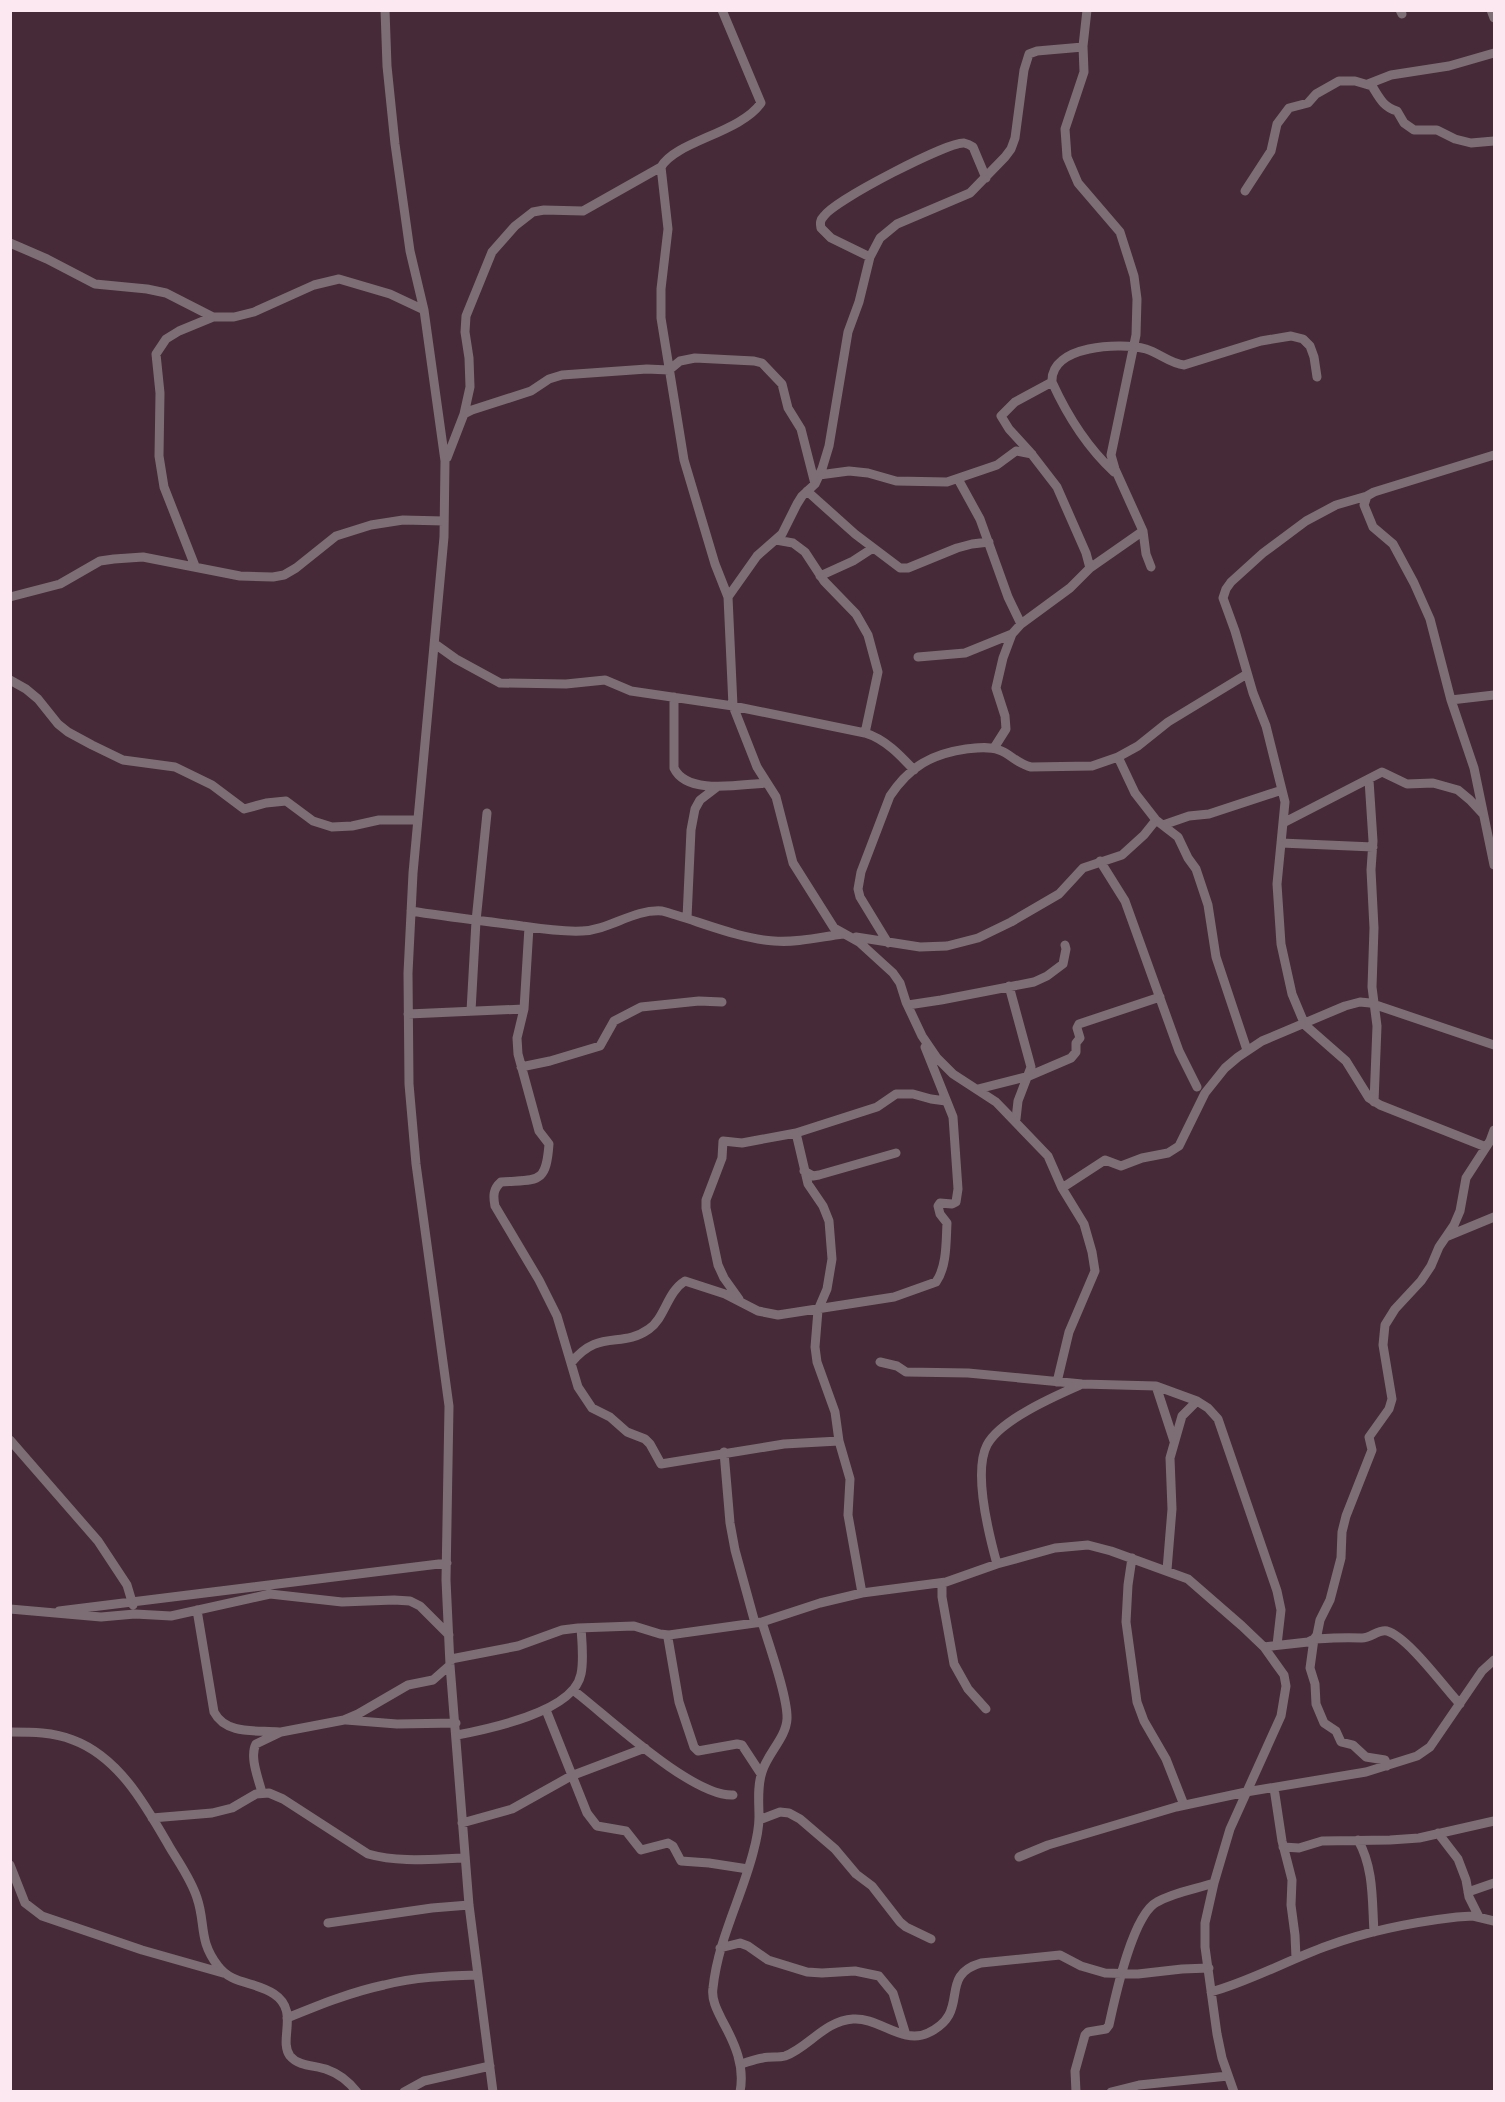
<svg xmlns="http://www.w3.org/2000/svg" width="1505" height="2102" font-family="Lora,serif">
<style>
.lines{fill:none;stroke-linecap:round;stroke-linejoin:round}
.minor{stroke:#7c6e74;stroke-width:9}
</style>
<rect width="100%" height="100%" fill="#462a37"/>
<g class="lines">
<!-- minor -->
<path class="minor" d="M385,10l2,56 8,78 15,107 14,59 21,151 -1,76 -31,336 -5,100 1,111 7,80 33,242 -3,174 4,85 19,240 24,187
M722,10l39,93c-21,30 -85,38 -100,64l7,62 -7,60v29l23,142 31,104 13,33 5,109 24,61 19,30 17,66 41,65 25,14 34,31 7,10 6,19 16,34 15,22 16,16 43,28 52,54 14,32 22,36 8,28 3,19 -26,61 -12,50
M1087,10l-4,36 1,26 -19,57 2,28 11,26 42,49 14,44 3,23 -1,36 -25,120 4,14 28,62 3,23 5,13
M1400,10l2,4
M1491,10l3,8
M1368,84l23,-9 58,-9 45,-13
M1245,191l26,-40 6,-27 12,-16 19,-5 8,-9 23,-13h16l17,5c7,11 11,21 25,25l7,12 10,7h23l18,9 16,4 23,-2
M10,243l37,16 48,25 52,5 19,4 47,24h21l20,-5 60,-27 25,-6 51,15 34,16
M870,257l-39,-19 -10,-10c-1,-5 -1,-8 3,-12 11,-16 123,-74 140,-73 4,1 6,2 9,4l13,31
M1052,382l-37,20 -14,14 8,13 21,23 27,35 29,66 4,15
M464,414l8,-4 59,-19 18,-12 13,-4 85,-6 22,1 11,-9 15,-3 59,3 8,2 20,21 6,24 13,21 14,55
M1494,455l-120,37 -7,4 -3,9 9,22 20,17 21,39 16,36 21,81 23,68 20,97
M447,458l17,-44 6,-27 -1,-29 -4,-26 1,-16 26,-64 23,-26 18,-14 11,-2 39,1 78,-44
M1114,472c-27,-25 -47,-57 -62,-90 -2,-37 69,-40 94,-33 13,4 25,15 38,16l77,-24 30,-5 12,3 7,7 4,11 3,20
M819,475l30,-4 19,2 28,8 51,1 50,-17 19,-14 16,3
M958,479l22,40 28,78 13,27
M807,491l48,43 45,34h8l49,-20 15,-4 17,-2
M1367,496l-31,9 -30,16 -43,32 -32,29 -5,7 -3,9 12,33 18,62 13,33 19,76 -8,82 4,60 11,50 13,31 41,36 23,37 11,7 106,42
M776,540l17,3 12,9 19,29 32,33 12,21 10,37 -13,61
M195,566l-31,-79 -5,-31 1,-63 -4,-39 10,-15 13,-8 34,-14
M820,576l33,-15 20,-13
M10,597l50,-13 40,-23 14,-2 29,-2 97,19 33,1 11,-2 12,-7 40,-32 35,-11 32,-5 41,1
M728,597l29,-41 25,-22 15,-30 5,-8 13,-12 7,-15 7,-23 19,-114 11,-30 11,-45 10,-19 17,-14 73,-31 35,-36 6,-8 4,-11 9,-68 5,-16 8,-3 46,-4
M435,644l21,15 44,24 66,1 39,-4 26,11 102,15 132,27c20,6 35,22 49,37
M918,657l47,-4 47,-19
M10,680l16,9 12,10 20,25 10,8 24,13 31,15 52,7 37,18 32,24 22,-6 20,-2 27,20 19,6 20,-1 27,-6h38
M674,697v71c13,28 68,16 93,15
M1451,700l43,-5
M994,748l12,-19 -1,-13 -9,-28 7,-30 9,-24 9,-10 49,-36 20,-20 53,-37
M1118,757l17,36 21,27 22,17 10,21 8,11 12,36 8,52 31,93
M1369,780l4,61 -2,29 3,58 -2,59 5,39 -3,76
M1283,823l99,-51 25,12 26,-1 25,7 12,10 13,14
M1163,825l26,-9 20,-2 73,-24
M1281,843l92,4
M1100,861l25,40 54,150 18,36
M411,911c37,6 74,10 111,15 20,3 39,6 60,5 28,-1 51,-22 80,-20 34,9 77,28 112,30 23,2 46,-4 69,-7
M687,918l4,-88 4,-21 5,-9 17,-13
M529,927l-5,82 -7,29 1,16 21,77 10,13c-3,41 -11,35 -48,38 -8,7 -8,14 -6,24l44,74 18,36 21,71 14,21 18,9 17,15 18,7 5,5 11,20 123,-20 55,-3
M856,937l64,10 27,-1 31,-8 33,-16 48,-28 24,-26 39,-13 22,-20 12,-15
M888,943l-28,-46 -2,-8 3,-17 29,-76c20,-30 42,-42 76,-47 11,-1 22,-3 33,1 12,4 18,14 32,17l61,-1 26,-9 20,-11 30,-24 79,-48
M1009,986l22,81 -13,34 -2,18
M908,1005l33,-5 93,-18 13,-6 16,-12 3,-15 -1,-4
M471,1011l5,-90 11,-108
M408,1014l116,-5
M521,1067l29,-6 50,-15 14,-25 27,-14 58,-6 23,1
M978,1089l51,-13 42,-18 5,-6v-9l4,-5 -3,-10 2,-4 81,-27
M796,1133l12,51 15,22 6,15 3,38 -5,30 -9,21 -3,37 2,15 18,50 4,29 11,38 -2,36 14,78
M804,1171l9,5 6,-1 77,-22
M1062,1188l43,-28 16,6 21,-8 26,-5 11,-7 26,-53 20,-25 13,-11 24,-16 83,-35 15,-4 10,1 124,42
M1448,1236l46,-19
M739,1299l-15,-21 -6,-13 -12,-57v-8l16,-42 1,-17 19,2 54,-10 81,-26 19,-13h17l18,5 15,2
M880,1362l17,4 9,6 62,1 114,11 74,2 41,15 11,7 10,11 59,172 4,19 -4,35
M571,1363c28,-35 50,-14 78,-34 16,-11 18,-37 36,-48l40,13 33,17 20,4 116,-18 42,-15c11,-15 10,-41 11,-59l-7,-9 -2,-8 2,-3 12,1 4,-2 2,-13 -5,-72 -28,-70
M1156,1386l18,55
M10,1440l88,101 29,44 6,20
M724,1452l6,71 5,27 20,73
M1132,1558l-4,27 -2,37 11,80 7,19 22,38 18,46
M997,1564c-8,-29 -24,-92 -10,-119 13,-25 68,-49 93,-60
M1167,1570l5,-61 -2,-51 12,-42 15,-15
M942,1583v14l12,67 14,25 18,20
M10,1609l91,8 34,-3 36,2 99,-22 72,8 52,-2 16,1 10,5 29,29
M197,1610l17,102c12,23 42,18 65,20
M59,1611l388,-48
M669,1635l-1,3 11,64 15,45 4,4 39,-7 5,1 19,29
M1264,1647l44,-5 6,-3 3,-4 3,-15 10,-20 11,-42 1,-26 4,-16 26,-66 -3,-13 20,-28 3,-10 -9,-54 2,-20 10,-16 26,-28 10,-15 8,-19 15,-22 6,-14 6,-33 24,-37 4,-11
M451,1659l67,-13 44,-16 16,-2 56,-2 26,8 9,1 93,-13 58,-19 42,-10 84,-11 51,-18 58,-16 33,-3 23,6 77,28 54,47 22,21 20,28 2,11 -5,30 -51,113 -16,54 -9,40v24l12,87 5,24 12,34
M573,1690c34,26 119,107 160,105
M546,1710l41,103 10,13 29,5 15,19 27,-7 5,3 8,15 28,2 39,6
M346,1720l51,4 59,-1
M10,1732c22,0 43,0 63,8 46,17 73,66 96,106 10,17 22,33 28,52 9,26 1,42 21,68 14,19 37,15 56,28 26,17 4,46 16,62 9,11 26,9 38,14 12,4 21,12 29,22
M457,1735c31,-6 117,-23 124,-61 3,-14 1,-31 0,-46
M1387,1766l-2,-6 -19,-3 -13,-12 -12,-3 -5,-11 -12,-8 -8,-19 -1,-20 -5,-16 4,-29c16,-1 31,-2 47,-1 9,1 17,-9 26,-7 21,6 57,56 73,73
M1274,1788l8,53 10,39 -1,25 4,30 1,23
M262,1793c-3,-13 -13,-36 -6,-49l25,-12 63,-12 14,-6 50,-29 25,-5 17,-15
M152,1818l60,-5 20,-5 24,-14 13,-1 14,6 85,55c32,9 64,5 97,4
M759,1820l21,-8 9,1 11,6 35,30 21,25 16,12 28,36 6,5 25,12
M462,1823l50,-14 59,-33 74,-28
M1438,1833l20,26 8,21 3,17 10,20
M1358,1840c16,28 14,61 16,92
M1283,1847l16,1 23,-7 68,-1 29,-2 75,-17
M1019,1857l29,-12 128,-38 70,-15 120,-20 51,-16 13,-9 52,-76 12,-11
M10,1865l15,38 17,13 100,34 81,23
M1468,1892l26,-9
M328,1923l104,-15 37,-3
M720,1948l20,-5 8,3 20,14 39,12 15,1 33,-2 24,5 14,17 13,42
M1211,1992c40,-11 77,-32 116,-46 41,-15 87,-24 130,-29l16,-1 21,5
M287,2018c32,-13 64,-26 97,-33 31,-8 62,-9 93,-10
M741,2064c7,-2 14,-5 22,-6 7,-2 15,0 22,-2 23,-8 39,-35 68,-37 25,-2 50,26 75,14 45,-21 8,-57 53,-70l79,-8 21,11 24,7 33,1 44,-5 27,-1
M404,2092l20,-11 66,-15
M740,2092c5,-26 -5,-48 -17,-70 -5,-10 -12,-22 -10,-34 5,-48 28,-89 40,-135 3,-11 6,-24 6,-36 0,-15 -2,-30 3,-45 5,-18 24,-34 25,-53 1,-21 -18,-74 -25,-97
M1076,2092l-1,-21 10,-36 3,-3 18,-3 3,-4c6,-27 23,-110 48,-123 17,-10 39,-13 57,-19
M1111,2092l28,-7 89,-9"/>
</g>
<!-- border -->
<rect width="1505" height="2102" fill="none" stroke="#fbe8f0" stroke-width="24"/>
</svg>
